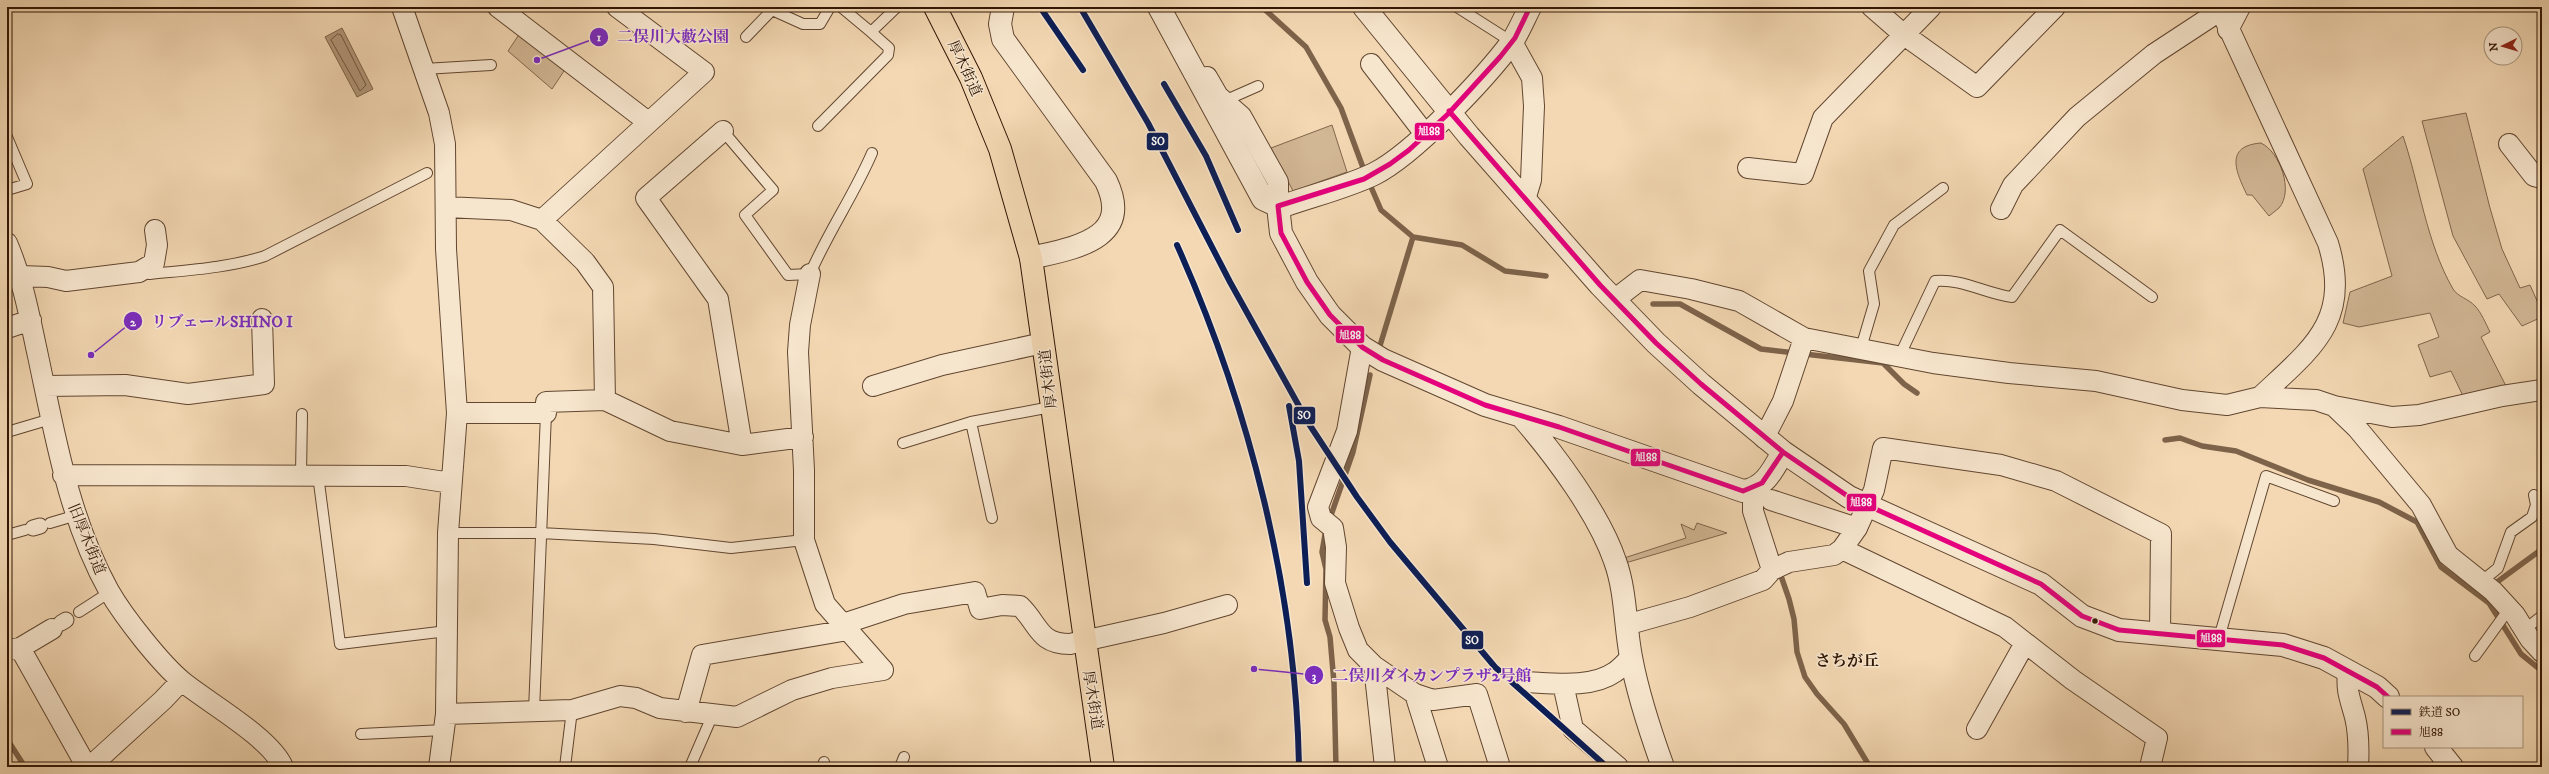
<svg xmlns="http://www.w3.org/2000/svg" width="2549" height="774" font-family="'IM FELL DW Pica','Noto Serif JP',serif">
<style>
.green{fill:#d2b795;stroke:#81664c}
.water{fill:#b19678;stroke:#7d634a}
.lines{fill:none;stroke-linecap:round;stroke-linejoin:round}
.shore{stroke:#70563e;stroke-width:1}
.stream{stroke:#7d634a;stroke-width:5.5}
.service-casing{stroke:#614630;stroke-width:12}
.pedestrian-casing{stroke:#614630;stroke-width:17}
.minor-casing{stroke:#614630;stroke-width:22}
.tertiary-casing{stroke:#614630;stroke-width:24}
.primary-casing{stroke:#301604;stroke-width:24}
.service{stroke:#f7e6ce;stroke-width:10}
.pedestrian{stroke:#f7e6ce;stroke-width:15}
.minor{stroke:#f7e6ce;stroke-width:20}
.tertiary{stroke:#f7e6ce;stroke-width:22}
.primary{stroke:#f3d8b3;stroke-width:22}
.bus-1-casing{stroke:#f7e6ce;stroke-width:8}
.bus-1{stroke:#e5007d;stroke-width:5}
.rail-1-casing{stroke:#f7e6ce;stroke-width:9}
.rail-1{stroke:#0c1e56;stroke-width:6}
.bus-dot{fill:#301604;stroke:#f7e6ce;stroke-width:1.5}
.labels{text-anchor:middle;stroke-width:3;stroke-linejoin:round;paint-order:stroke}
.street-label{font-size:15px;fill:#301604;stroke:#f7e6ce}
.neighbourhood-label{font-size:16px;font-weight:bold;fill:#301604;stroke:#f7e6ce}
.leader{fill:none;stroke:#7b2cbf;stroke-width:1.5}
.callout-dot{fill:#7b2cbf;stroke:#f7e6ce;stroke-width:1.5}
.mark-label{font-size:12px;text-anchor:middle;font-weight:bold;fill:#fff}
.callout-label{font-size:16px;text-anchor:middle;font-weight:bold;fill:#7b2cbf;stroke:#f7e6ce;stroke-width:3;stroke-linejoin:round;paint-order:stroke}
.line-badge{stroke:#f7e6ce;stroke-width:1.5}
.badge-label{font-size:11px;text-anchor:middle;font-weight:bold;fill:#fff}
</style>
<rect width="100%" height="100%" fill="#f3d8b3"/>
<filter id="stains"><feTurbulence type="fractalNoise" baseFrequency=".005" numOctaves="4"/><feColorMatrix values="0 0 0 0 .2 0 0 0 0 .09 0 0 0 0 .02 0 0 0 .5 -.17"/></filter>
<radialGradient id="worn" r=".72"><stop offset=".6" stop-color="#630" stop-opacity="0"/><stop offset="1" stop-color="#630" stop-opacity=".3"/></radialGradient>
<!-- green -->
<path class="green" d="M296,7h54v1l-57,3z
M522,30l44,38 -14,21 -44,-38z
M2466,113l24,95 12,41 18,39 10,-3 12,27v5l-20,9 -23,-32 -12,5 -34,-63 -31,-115z
M1332,125l15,47 -54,19 -22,-43z
M2403,136c17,50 23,106 50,153 5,8 16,10 22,17 6,6 11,18 15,26l-9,5 26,51 -43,10 -13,-27 -21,6 -12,-32 21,-8 -9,-24 -71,14 -16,-4 7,-31 42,-16 -29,-107z
M2261,143c19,9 33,48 18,65 -3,3 -7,5 -10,8l-17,-21h-5c-11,-23 -23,-49 14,-52z
M1697,523l30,10 -105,31 -1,-5 65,-21 -5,-14 13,6z"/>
<!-- water -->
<path class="water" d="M342,28l31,61 -16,8 -32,-60z"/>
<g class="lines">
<!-- shore -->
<path class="shore" d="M338,34l3,1 25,50 -6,6 -29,-51z"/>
<!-- stream -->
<path class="stream" d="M1262,7l44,40 35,61 24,65
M1368,180l13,30 32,27 49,8 43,26 41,5
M1653,304h27l81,45 122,14 21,21 13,9
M1379,349l34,-112
M2165,440l15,-2 22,8 34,5 72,29 71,22 38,20 24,45 48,36 32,51 21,17
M1329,521l24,-69 17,-77
M1326,529l-4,23 4,17 -1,51 5,17 4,46 2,84
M1780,573l9,26 5,20 3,33 8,25 12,17 27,30 26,43
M2497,582l45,-33
M7,739l18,28"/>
<!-- service casing -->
<g class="service-casing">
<path id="service" d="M841,7l30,25 26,-25
M1457,7l55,35
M746,37l26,-27 31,14h17l10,-17
M424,69l67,-4
M1224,101l34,-15
M818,126l70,-71 1,-7 -18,-16
M723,131l50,59 -28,25 43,60 22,-1c18,-42 44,-79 62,-121
M7,137l20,47 -20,6
M143,273l7,1c39,-4 78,-6 115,-18l162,-83
M1861,348l13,-44 -5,-33 25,-46 49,-37
M1900,355l35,-74c26,-3 52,13 77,16l48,-67 92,67
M971,422l21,96
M7,432l44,-13
M903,443l68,-21 80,-15
M301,474l1,-60
M318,475l22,169 107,-13
M50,523l27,-8
M448,533h92l114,6 77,9 73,-8
M7,535l18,-5
M2482,581l16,-13 13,-36 21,-15 4,-12 -2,-10
M79,612l31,-20
M2524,630l18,-14
M2219,638l47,-162 68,25
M2475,656l34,-47
M534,711l12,-298
M361,734l83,-4
M565,767l7,-57
M690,767l23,-53
M822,767l2,-5
M900,767l4,-10"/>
</g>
<!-- pedestrian casing -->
<g class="pedestrian-casing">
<path id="pedestrian" d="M33,528l7,-2
M61,623l5,-3"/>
</g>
<!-- minor casing -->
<g class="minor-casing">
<path id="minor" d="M402,7l37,106 6,31 1,105 11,164 -9,120 -2,181 -7,53
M498,7l150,115
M1872,7l31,27 74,53 78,-80
M2219,7l109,236c24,78 -16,105 -68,154
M2228,30l12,-23
M1512,42l20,36 2,28 -3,74 -6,20
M1371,64l54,70
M1207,77l11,19 23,20 37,66v24
M723,131l-77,67 72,101 24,146
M2509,144l25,32 8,2
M1748,168l55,6 20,-56 108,-111
M446,207l65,3 31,10 43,42 18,25 2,113
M2001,209l12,-24 64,-68 77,-63 67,-44
M542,220l162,-148 -87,-65
M7,243c17,40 22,72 31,113 17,80 31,163 71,235 15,26 52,73 74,91 26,21 88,56 100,85
M810,274l-10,51 -2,27 6,118v70l21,64 58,66
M21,276l27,1 18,4 73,-9 15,-9 3,-18 -2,-15
M1614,300l26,-20 51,9 48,12 65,37 129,25 76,10 87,8 86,19 45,5 33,-8 56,3 18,6 23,22 64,77 27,50 45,36 22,24 15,24 12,13
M7,328l24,-8
M1362,347l-15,84 -29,76 3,11 12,10 3,19 -1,36 14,45 9,22 16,16 41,28 23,73
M45,386l80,-1 63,9 76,-10 -2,-65
M873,386l69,-21 101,-22
M2334,406l58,11 27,-2 83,-19 40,-6
M457,413h89v-11l59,-2 65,31 72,14 61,-8
M1764,438l19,-37 21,-63
M63,475l343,1 45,7
M1753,490v21l19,59
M1771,500l86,28
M843,624l61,-20 71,-12 5,17 22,-4 18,1c19,18 18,38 50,38l94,-21 63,-18
M1626,625l64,-18 73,-27 9,-10 17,-8 45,-7 8,-6
M20,648l32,-19
M7,650l13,-2 64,114 10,1 69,-63 18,-19
M1374,666l11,101
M2348,671c-2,21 2,27 7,46 4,17 4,33 3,50
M1524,682c28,1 67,7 91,-10 6,-4 11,-10 16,-15
M1563,684l10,45 45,38
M1415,694l18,6 44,-6 23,73
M686,712l16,-57 146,-25
M446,714l126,-4 48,-14 16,2 24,10 77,9 55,-27 40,-12 51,-8
M1977,729l48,-86
M2150,767l7,-29 -84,-58 -68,-53 -163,-78 15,-21 17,-38 9,-42 118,17 55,16 105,53 -1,99"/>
</g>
<!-- tertiary casing -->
<g class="tertiary-casing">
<path id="tertiary" d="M1003,7l-3,17 3,15 103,142c28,59 -33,67 -75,77
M1159,7l104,192 15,7 8,-1c29,-10 61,-18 88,-31 40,-20 111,-96 138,-132 7,-11 12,-23 18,-35
M1364,7l105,129 131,149 56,58 45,41 82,68 66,45 192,87 41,32 37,14 164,15 41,13 53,29 11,10
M1278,206l3,27 26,49 23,33 32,32 21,13 102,45 74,22 184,64c21,-2 30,-21 40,-39
M1522,417c33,38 77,97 93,144 11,30 10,65 16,96 7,38 19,74 32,110
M2436,747l16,20"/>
</g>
<!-- primary casing -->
<g class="primary-casing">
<path id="primary" d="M935,7l36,71 29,71 31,109 72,509"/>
</g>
<!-- service -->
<use href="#service" class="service"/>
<!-- pedestrian -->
<use href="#pedestrian" class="pedestrian"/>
<!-- minor -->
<use href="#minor" class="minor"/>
<!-- tertiary -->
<use href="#tertiary" class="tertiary"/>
<!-- primary -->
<use href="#primary" class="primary"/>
<!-- bus-1 casing -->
<g class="bus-1-casing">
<path id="bus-1" d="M1530,7l-15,31 -15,19 -52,57 -39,36 -19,14 -26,15 -86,27 3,27 26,49 23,33 32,32 21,13 102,45 74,22 184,64 19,-8 21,-31
M1449,111l151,174 56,58 45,41 82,68 66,45 192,87 41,32 37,14 164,15 41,13 53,29 11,10"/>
</g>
<!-- bus-1 -->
<use href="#bus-1" class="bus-1"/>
<!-- rail-1 casing -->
<g class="rail-1-casing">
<path id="rail-1" d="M1040,7l43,63
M1080,7l68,116 82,159 79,142 48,73 33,45 105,125 112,100
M1164,84l42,72 32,74
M1177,245c72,161 119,345 122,522
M1289,406l10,55 8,122"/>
</g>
<!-- rail-1 -->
<use href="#rail-1" class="rail-1"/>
</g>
<!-- markers -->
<circle class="bus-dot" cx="2095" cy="621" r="3.5"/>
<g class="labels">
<!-- street labels -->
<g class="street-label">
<text transform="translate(965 68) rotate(65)" y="5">厚木街道</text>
<text transform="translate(1048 379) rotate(-97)" y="5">厚木街道</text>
<text transform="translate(87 539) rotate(68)" y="5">旧厚木街道</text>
<text transform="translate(1093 700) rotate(81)" y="5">厚木街道</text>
</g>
<!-- neighbourhood labels -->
<g class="neighbourhood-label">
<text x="1847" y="666">さちが丘</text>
</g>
</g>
<!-- callouts -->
<path class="leader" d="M537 60L599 37M91 355L133 321M1254 669L1314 675"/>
<g class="callout-dot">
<circle cx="537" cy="60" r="4"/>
<circle cx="91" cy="355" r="4"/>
<circle cx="1254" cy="669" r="4"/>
<circle cx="599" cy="37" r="10"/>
<circle cx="133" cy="321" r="10"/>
<circle cx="1314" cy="675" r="10"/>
</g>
<g class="mark-label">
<text x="599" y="41">1</text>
<text x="133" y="326">2</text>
<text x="1314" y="680">3</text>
</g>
<g class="callout-label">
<text x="673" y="42">二俣川大藪公園</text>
<text x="222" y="327">リブェールSHINO I</text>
<text x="1432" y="681">二俣川ダイカンプラザ2号館</text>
</g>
<g class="line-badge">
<rect x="1414" y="122" width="31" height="19" rx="4" fill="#e5007d"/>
<rect x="1146" y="132" width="23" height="19" rx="4" fill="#0c1e56"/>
<rect x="1335" y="325" width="30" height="19" rx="4" fill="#e5007d"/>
<rect x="1293" y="406" width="23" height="19" rx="4" fill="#0c1e56"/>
<rect x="1630" y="448" width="31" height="19" rx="4" fill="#e5007d"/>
<rect x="1846" y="493" width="31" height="19" rx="4" fill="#e5007d"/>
<rect x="2196" y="629" width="30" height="19" rx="4" fill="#e5007d"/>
<rect x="1461" y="630" width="23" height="20" rx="4" fill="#0c1e56"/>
</g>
<g class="badge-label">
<text x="1429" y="135">旭88</text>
<text x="1158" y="145">SO</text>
<text x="1350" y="339">旭88</text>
<text x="1304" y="419">SO</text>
<text x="1646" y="461">旭88</text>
<text x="1861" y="506">旭88</text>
<text x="2211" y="642">旭88</text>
<text x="1472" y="644">SO</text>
</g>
<!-- margin -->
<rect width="2549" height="774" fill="none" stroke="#f3d8b3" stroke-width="24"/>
<rect x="8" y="8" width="2533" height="758" fill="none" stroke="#301604" stroke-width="2"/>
<rect x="12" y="12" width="2525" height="750" fill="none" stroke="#301604"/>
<!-- legend -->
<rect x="2383" y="696" width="140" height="52" fill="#f7e6ce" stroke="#a7937d"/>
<rect x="2391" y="709" width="20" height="6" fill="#0c1e56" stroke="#a7937d"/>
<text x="2419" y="716" font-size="12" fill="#301604">鉄道 SO</text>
<rect x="2391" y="729" width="20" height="6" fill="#e5007d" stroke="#a7937d"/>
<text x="2419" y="736" font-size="12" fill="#301604">旭88</text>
<!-- north arrow -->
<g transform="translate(2503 46) rotate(265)"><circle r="19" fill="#f7e6ce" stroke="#a7937d"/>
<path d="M0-3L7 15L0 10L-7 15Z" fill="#8f2418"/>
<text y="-6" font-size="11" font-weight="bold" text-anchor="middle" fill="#301604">N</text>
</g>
<rect width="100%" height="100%" filter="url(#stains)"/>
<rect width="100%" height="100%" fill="url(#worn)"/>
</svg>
